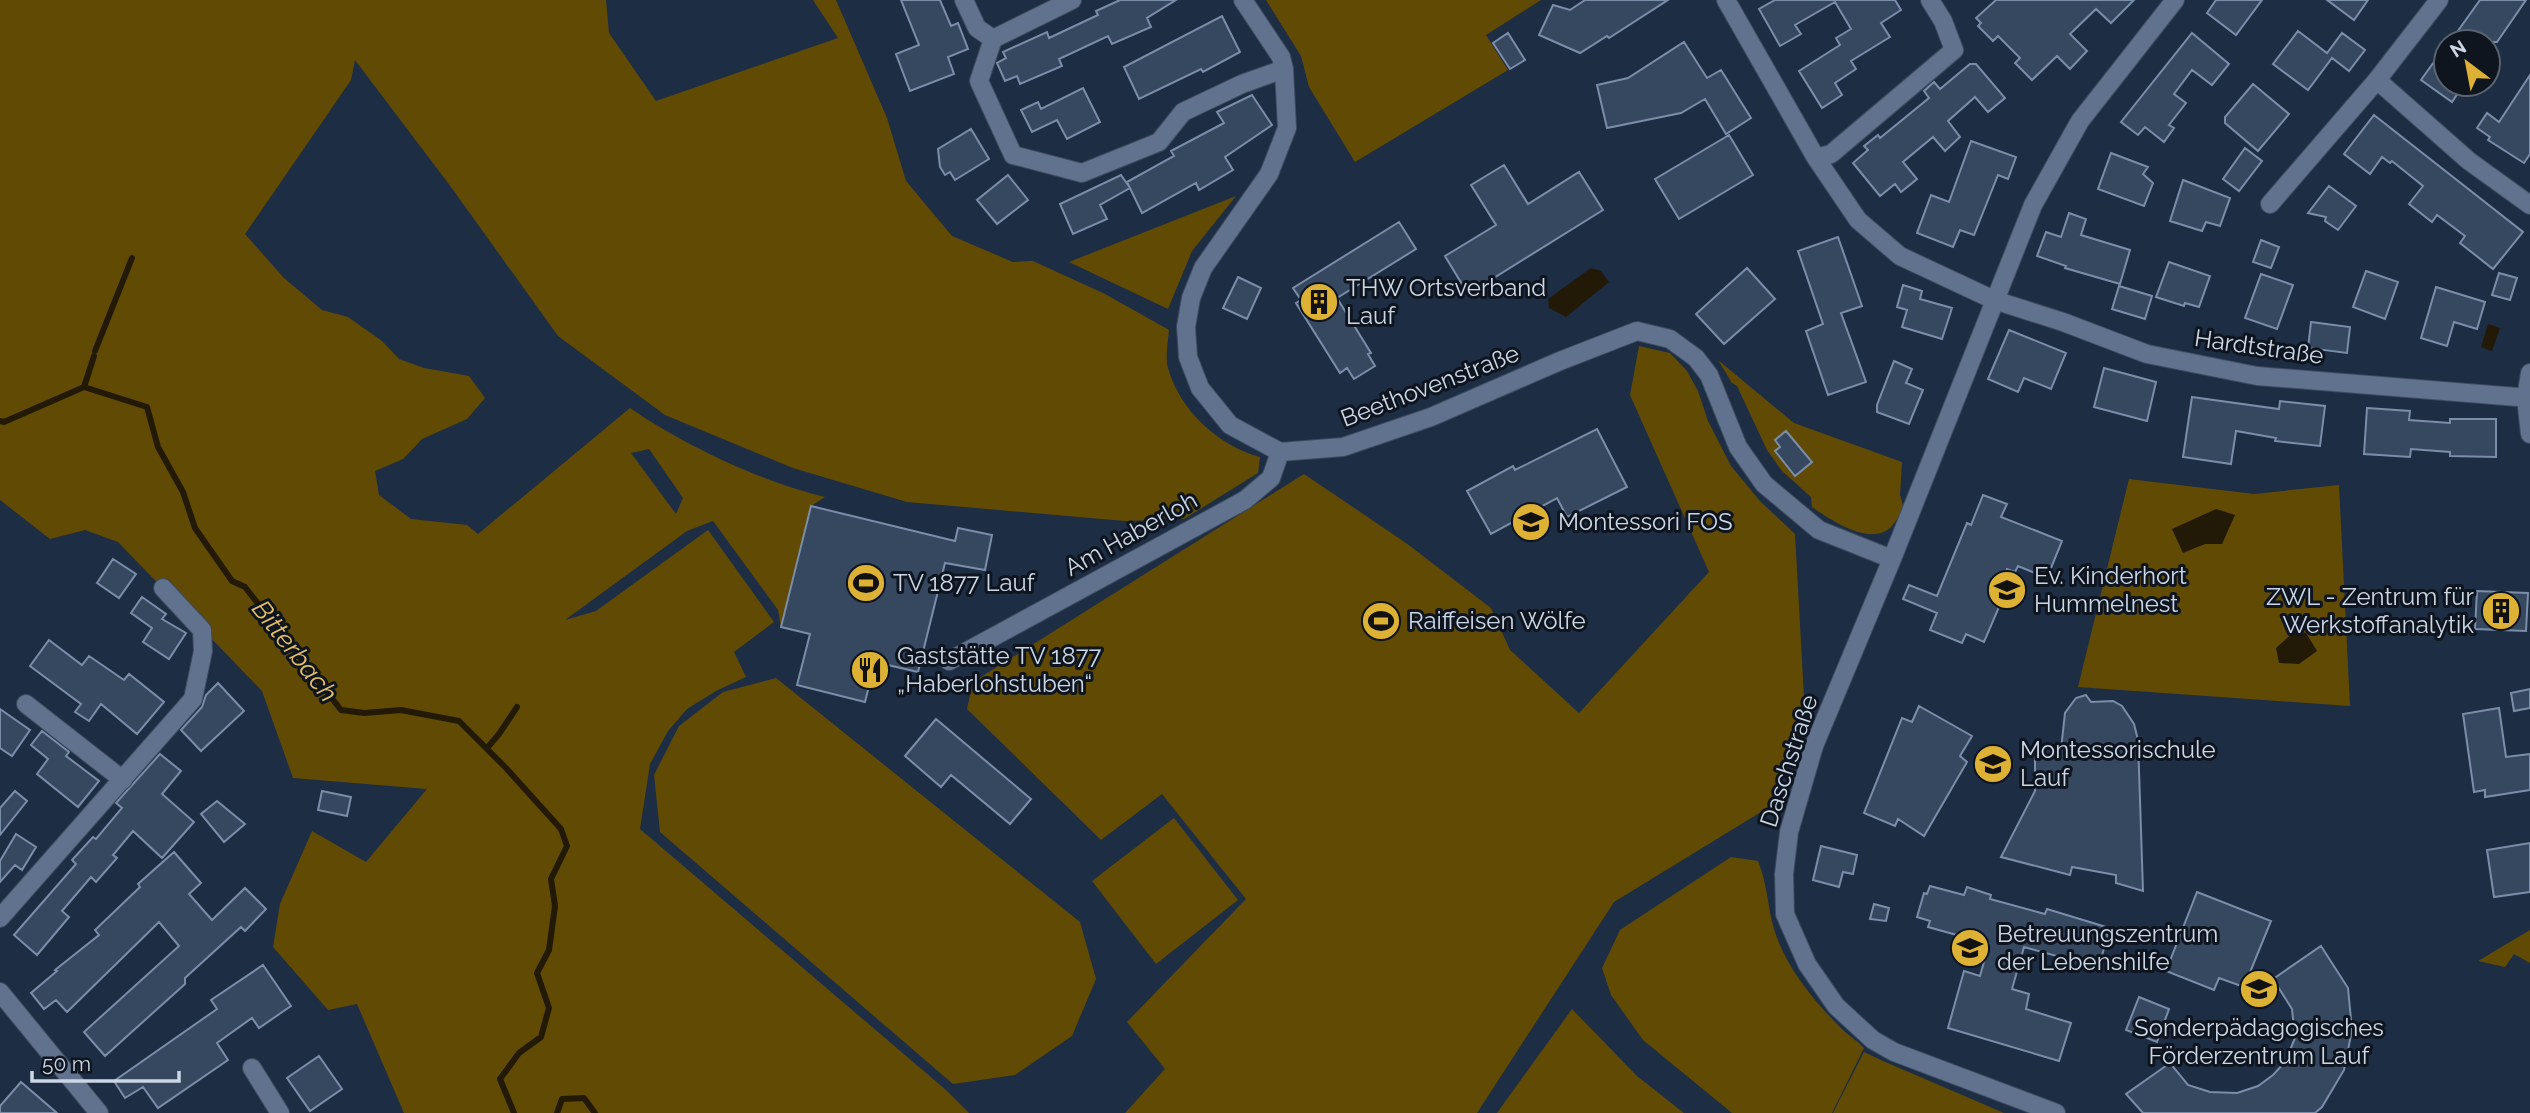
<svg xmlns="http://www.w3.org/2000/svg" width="2530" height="1113" font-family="Raleway,sans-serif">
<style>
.green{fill:#614b04;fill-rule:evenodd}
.water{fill:#221a07}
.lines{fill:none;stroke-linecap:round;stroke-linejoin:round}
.stream{stroke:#221a07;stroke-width:6}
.building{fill:#364760;stroke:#7a8da9;stroke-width:2}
.street-casing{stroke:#3d4b5f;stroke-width:20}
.street{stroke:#60728d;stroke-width:18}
.labels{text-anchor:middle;stroke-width:6;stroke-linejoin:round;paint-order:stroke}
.poi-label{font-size:24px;fill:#ccd7e6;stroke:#0e151f;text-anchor:start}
.street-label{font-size:24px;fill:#ccd7e6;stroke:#0e151f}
.water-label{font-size:26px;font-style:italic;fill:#e4c065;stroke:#0e151f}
</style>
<rect width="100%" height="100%" fill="#1d2d44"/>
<!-- green -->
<path class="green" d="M0,0h606l3,33 47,68 182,-63 -25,-38h23l51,118 19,63 46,55 61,26 20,-1 72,33 64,36c-1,11 -4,27 -1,38 12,43 51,78 92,89l-2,16 -74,46 -59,2 -218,-19 -114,-34 -128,-53 -107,-79 -107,-149 -96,-127 -4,20 -106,154 39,44 38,32 26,7 34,24 17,18 25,9 45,8 16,22 -18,21 -45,20 -19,20 -28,12 4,24 32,24 56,6 11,9 152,-126c54,37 131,74 195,89l-14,9 -30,121 -3,-17 -65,-89 -26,10 -122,89 31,-9 112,-81 66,92 -40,30 12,25 -30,14 -29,18 -19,22 -18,33 -10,65 306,261 23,23h-565l-47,-109 -29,6 -55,-63 7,-43 32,-73 54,31 61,-73 -134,-11 -31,-87 -144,-149 -33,-12 -35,9 -50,-39zM649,449l34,49 -7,16 -45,-61z
M1266,0h275l-55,35 22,35 -153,92 -46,-75 -8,-31z
M1236,196l-44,55 -24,58 -99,-47z
M1639,346l31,7 17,18 11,20 10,30 23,45 29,35 35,33 10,181 -31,89 -160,98 -137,211h-352l40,-44 -38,-47 119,-123 -84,-105 -61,46 -134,-131 6,-27 331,-208 102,69 85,65 19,42 69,63 130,-141 -79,-177z
M1718,360l76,63 108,39 -2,33 4,14c-4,5 -8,13 -13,18 -21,20 -60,-7 -79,-20l-1,-10 -29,-26 -15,-21 -30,-64 -5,-3z
M2129,479l125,15 85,-9 11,221 -272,-19z
M776,678l304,244 16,57 -24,57 -57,39 -62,9 -293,-252 -6,-57 25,-49 44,-34z
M1174,818l64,82 -82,64 -64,-83z
M1731,857l27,4c10,25 9,44 16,68 11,37 39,71 66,98 7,8 17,13 24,21l-32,65h-100l-89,-73 -32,-45 -9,-27 18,-38z
M2530,930v33l-16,-9 -9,13 -27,-6z
M1572,1009l65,67 47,37h-187z
M1864,1052l19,9 121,52h-171z"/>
<!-- water -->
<path class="water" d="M1591,268l10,3 8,11 -43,35 -17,-9 -1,-9z
M2488,324l12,4 -8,23 -11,-4z
M2216,509l19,6 -13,29h-17l-22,9 -11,-24z
M2296,630l10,3 11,18 -18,13 -20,-1 -3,-15z"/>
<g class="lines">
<!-- stream -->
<path class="stream" d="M95,351l37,-93
M84,387l10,-31
M0,421l4,1 80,-35 63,20 11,40 25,45 12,36 37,53 13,6 96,123 23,3 37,-3 58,11 47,47 55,61 6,17 -16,33 4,27 -6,44 -12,23 12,35 -8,29 -22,16 -19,26 14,34
M487,748l12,-14 18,-27
M557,1113l5,-14 22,-1 11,15"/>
</g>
<!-- building -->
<path class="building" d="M901,0h39l11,26 7,-3 10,26 -20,8 6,17 -44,17 -14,-37 23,-9z
M1120,0h56l-29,18 4,9 -39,17 -4,-8 -49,23 3,7 -42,18 -3,-8 -12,5 -8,-18 9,-5 -3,-6 44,-20 2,6 49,-23 -2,-4z
M1585,0h83l-59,38 -2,-2 -27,17 -41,-18 14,-30 17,5z
M1775,0h120l6,10 -20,13 9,14 -39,24 5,8 -21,14 7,12 -20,13 -23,-37 41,-26 -4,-7 15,-9 -16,-27 -40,23 6,9 -21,12 -21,-37z
M1996,0h138l-23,23 -15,-14 -26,25 17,17 -17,18 -13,-13 -25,24 -17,-17 5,-5 -22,-22 -5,5 -15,-15 3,-3 -5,-5z
M2216,0h46l-26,35 -29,-22z
M2327,0h41l-14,20z
M2480,0h46l-29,42h-47z
M1222,16l18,36 -37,20 -2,-3 -62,30 -15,-32z
M2298,31l29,22 15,-20 23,17 -16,21 -17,-13 -24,32 -35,-26z
M1508,33l17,27 -15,9 -17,-26z
M2192,33l37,31 -17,21 -20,-15 -18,24 12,9 -17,22 5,3 -10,14 -19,-15 -7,8 -17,-13z
M1684,42l23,36 14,-8 30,48 -25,16 -21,-35 -24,14 -74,15 -10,-43 31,-7z
M2446,45v39h18l-12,18 -31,-22z
M1970,64h6l29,34 -17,14 -13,-15 -27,24 12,16 -15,14 -12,-14 -30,25 14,17 -16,13 -6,-8 -15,12 -27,-33 15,-13 -4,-4 14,-11 2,3 49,-40 -5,-7 10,-9 6,7z
M2530,75v79l-6,9 -36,-23 2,-3 -13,-9 10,-15 12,9z
M2253,84l36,30 -31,37 -33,-28v-6z
M1083,88l17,34 -33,17 -10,-19 -25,12 -11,-22 17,-8 3,7z
M1252,95l20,30 -47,32 8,13 -34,20 -3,-7 -54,30 -15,-31 47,-26 -3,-5 53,-28 -7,-11z
M2374,115l149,117 -30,37 -33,-26 5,-7 -28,-21 -5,7 -23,-18 14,-18 -31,-25 -2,2 -8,-6 -12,17 -26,-20z
M971,129l18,30 -34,21 -5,-8 -5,3 -5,-8 -2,-18z
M1729,135l24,40 -74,44 -24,-40z
M1971,141l45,16 -8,22 -10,-4 -24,60 -14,-5 -7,17 -36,-14 14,-38 18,7z
M2245,148l17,13 -23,30 -16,-12z
M2111,153l37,14 -5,7 10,9 -9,23 -46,-17z
M1504,165l24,39 51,-32 24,38 -135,84 -23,-38 51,-31 -25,-40z
M1008,175l20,25 -31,24 -20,-24z
M1121,175l9,13 -30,17 7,14 -34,15 -13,-30z
M2183,180l47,18 -10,28 -14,-4 -4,9 -32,-10z
M2329,186l27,20 -18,24 -13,-9 1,-4 -18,-4z
M2069,213l17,6 -5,16 49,15 -10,34 -55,-16 1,-2 -29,-10 9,-24 15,5z
M1399,222l17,27 -79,49 34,55 -3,1 7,12 -21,13 -7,-11 -7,5 -44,-70 5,-3 -8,-12z
M1838,237l24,69 -21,7 25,69 -38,13 -22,-64 17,-7 -25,-73z
M2261,240l18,7 -8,21 -18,-6z
M2169,262l41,14 -11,31 -14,-4 -1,3 -28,-9z
M1747,268l28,31 -51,45 -28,-30z
M2366,271l32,11 -13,37 -32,-12z
M2499,273l18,5 -7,22 -18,-5z
M2261,274l32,11 -16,44 -32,-11z
M1238,277l23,11 -14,31 -24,-11z
M1903,285l19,6 -2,8 32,9 -10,31 -40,-12 5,-17 -10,-3z
M2119,286l33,10 -7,23 -33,-10z
M2436,287l49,15 -8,27 -23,-7 -7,24 -26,-8z
M2311,322l39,5 -3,26 -39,-5z
M2009,330l57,23 -15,36 -27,-11 -6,14 -30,-13z
M1894,361l18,8 -6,14 17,7 -14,34 -32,-12v-7z
M2104,368l52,14 -9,39 -53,-14z
M2192,397l87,12 1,-8 45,5 -5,40 -45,-5 1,-3 -40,-7 -5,33 -48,-7z
M2367,408l43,3 -1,9 41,3v-4h46v38l-46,-1v-4l-39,-3 -1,8 -46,-3z
M1597,429l30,58 -60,30 -10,-19 -66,36 -24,-43 46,-25 2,4z
M1786,431l26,31 -17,14 -20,-25 5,-4 -5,-7z
M1983,495l24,9 -6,13 61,24 -15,37 -29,-12 -3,6 -8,-3 -12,28 7,3 -18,42 -18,-8 -4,9 -32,-13 7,-17 -34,-14 6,-14 28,11 30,-73 4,2z
M811,506l144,35 3,-13 34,7 -7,35 -40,-7 -27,109 -43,-10 -10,40 -68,-17 13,-51 -29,-7z
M113,559l23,15 -17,24 -22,-15z
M2477,591l51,2 -2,38 -51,-2z
M142,597l24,17 -4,5 24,14 -17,26 -26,-17 9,-14 -21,-15z
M49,640l33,25 7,-9 35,24 5,-6 35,28 -27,32 -36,-30 -12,17 -14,-9 6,-8 -51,-38z
M218,683l26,28 -43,40 -20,-21 21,-23 4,-12z
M2530,689v19l-16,3 -3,-18z
M2086,695l5,7 22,-1 9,5 12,18 4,16 5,151 -27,-8v-8l-44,-8 -2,8 -69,-18 34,-66v-35h16l-1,-6 11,-1 4,-36 11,-15z
M1919,706l53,30 -12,20 7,6 -43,74 -26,-17 -3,7 -31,-13 38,-95 10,4z
M2499,708l7,49 24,-3v36l-45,7v-7l-11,2 -11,-78z
M0,709l30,21 -18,26 -12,-8z
M936,719l95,80 -21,25 -59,-49 -10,12 -36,-31z
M42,731l27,21 -3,4 33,25 -21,26 -41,-33 11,-15 -17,-14z
M160,754l21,17 -19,23 32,28 -32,36 -29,-27 -20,24 4,3 -21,24 -5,-5 -29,34 7,6 -32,38 -23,-20 62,-71 -4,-4 21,-23 3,2 26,-31 -6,-5z
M15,791l12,10 -27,34v-27z
M322,791l29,6 -4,19 -29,-6z
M217,801l28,23 -21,18 -23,-28z
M16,834l20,13 -14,23 -7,-5 -15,17v-21z
M2530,843v49l-36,5 -7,-47z
M1821,846l36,9 -4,19 -10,-2 -4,15 -26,-7z
M174,852l27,31 -12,11 23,26 33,-32 21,21 -21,22 -4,-4 -56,51v6l-80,72 -21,-24 95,-86 -20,-24 -92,90 -11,-12 -12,9 -13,-16 26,-22 -2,-1 44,-35 -4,-5 45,-43 -2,-3z
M1930,886l34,9 3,-8 24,8 -1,4 55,15 2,-5 59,18 -2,7 4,1 -7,24 -13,-4 -2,9 -62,-17 -12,42 17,5 -3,15 45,14 -12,38 -111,-33 16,-57 16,5 9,-32 -61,-17 2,-6 -13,-4 7,-24 3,1z
M2197,892l74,29 -27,66 -25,-9 -5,12 -48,-19z
M1874,904l15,4 -3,13 -16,-2z
M2321,946l27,42 4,42 -8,40 -22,37 -7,6h-172l-17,-19 44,-31 18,22 22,7 27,1 21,-7 15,-11 12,-13 10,-24 -3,-29 -19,-30z
M263,965l28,41 -32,22 -7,-10 -35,25 11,17 -70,48 -15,-21 -18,11 -11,-17 103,-72 -6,-9z
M2139,997l30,12 -12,33 -31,-12z
M319,1056l23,33 -32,22 -23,-33z
M21,1082l36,31h-57v-7z"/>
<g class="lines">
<!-- street casing -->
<g class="street-casing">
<path id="street" d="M964,0l13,28 16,11 -14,42 34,74 69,18 77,-31 24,-30 59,-28 42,-15
M1243,0l38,57 3,12 3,59 -18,46 -66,94 -12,30 -5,29 2,30 12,31 30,37 50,27 63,-5 88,-30 129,-56 77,-30 33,8 26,19 13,17 29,72 26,37 55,46 73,29
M1726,0l90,158 42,62 42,36 94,44 69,22 84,32 110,22 273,22
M2439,0l-62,80 92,81 61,44
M993,39l79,-39
M1816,158l15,-4 123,-104 -11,-29 -13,-21
M2270,204l107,-124
M2530,373l-4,25 4,36
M949,661l296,-161 26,-22 9,-26
M26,704l97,76
M0,918l193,-219 10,-48 -1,-21 -39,-42
M0,992l99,121
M252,1068l28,45
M2056,1113l-162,-61 -21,-12 -37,-34 -29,-42 -22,-50 -1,-40 5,-42 25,-86 78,-187 141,-354 47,-84 95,-121"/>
</g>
<!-- street -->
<use href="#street" class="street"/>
</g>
<!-- icons -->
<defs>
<g id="building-disc" transform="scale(2.0125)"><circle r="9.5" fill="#ddb133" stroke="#0e151f"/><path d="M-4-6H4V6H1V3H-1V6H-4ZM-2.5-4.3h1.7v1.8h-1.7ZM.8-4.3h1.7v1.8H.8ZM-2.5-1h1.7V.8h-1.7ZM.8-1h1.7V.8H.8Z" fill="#111"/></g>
<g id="school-disc" transform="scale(2.0125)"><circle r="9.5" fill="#ddb133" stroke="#0e151f"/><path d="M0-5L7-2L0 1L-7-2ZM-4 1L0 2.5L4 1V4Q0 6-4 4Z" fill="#111"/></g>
<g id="stadium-disc" transform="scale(2.0125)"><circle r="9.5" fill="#ddb133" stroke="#0e151f"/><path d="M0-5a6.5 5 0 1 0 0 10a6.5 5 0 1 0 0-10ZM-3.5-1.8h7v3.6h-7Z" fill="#111"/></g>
<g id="restaurant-disc" transform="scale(2.0125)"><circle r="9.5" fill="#ddb133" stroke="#0e151f"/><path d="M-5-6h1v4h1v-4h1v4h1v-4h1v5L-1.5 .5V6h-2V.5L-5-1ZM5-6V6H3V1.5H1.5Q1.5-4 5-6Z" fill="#111"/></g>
</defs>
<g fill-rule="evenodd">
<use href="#building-disc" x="1319" y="302"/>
<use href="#school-disc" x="1531" y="522"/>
<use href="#stadium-disc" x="866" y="583"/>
<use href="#school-disc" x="2007" y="590"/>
<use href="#building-disc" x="2501" y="611"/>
<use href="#stadium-disc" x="1381" y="621"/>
<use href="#restaurant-disc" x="870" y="670"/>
<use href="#school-disc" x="1993" y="764"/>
<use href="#school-disc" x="1970" y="948"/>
<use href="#school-disc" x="2259" y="989"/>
</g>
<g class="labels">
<!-- poi labels -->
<g class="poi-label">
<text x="1346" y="296">THW Ortsverband<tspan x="1346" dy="28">Lauf</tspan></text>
<text x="1558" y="530">Montessori FOS</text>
<text x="2034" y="584">Ev. Kinderhort<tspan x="2034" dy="28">Hummelnest</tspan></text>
<text x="893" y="591">TV 1877 Lauf</text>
<text x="2474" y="605" text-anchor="end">ZWL - Zentrum für<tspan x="2474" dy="28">Werkstoffanalytik</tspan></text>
<text x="1408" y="629">Raiffeisen Wölfe</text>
<text x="897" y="664">Gaststätte TV 1877<tspan x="897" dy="28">„Haberlohstuben“</tspan></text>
<text x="2020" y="758">Montessorischule<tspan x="2020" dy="28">Lauf</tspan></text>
<text x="1997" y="942">Betreuungszentrum<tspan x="1997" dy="28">der Lebenshilfe</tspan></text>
<text x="2259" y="1036" text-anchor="middle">Sonderpädagogisches<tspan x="2259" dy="28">Förderzentrum Lauf</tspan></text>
</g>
<!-- street labels -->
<g class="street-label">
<text transform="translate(2259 347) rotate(8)" y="8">Hardtstraße</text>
<text transform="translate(1430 386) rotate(-21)" y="8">Beethovenstraße</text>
<text transform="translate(1131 534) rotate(-29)" y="8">Am Haberloh</text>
<text transform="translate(1789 761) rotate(-72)" y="8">Daschstraße</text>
</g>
<!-- water labels -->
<g class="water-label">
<text transform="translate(295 651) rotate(52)" y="9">Bitterbach</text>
</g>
</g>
<!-- north arrow -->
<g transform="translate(2467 63) rotate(328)"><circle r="33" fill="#0e151f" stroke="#5a636f" stroke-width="2"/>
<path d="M0-5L12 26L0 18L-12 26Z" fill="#ddb133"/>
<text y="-10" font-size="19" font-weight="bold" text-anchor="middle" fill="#ccd7e6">N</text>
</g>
<!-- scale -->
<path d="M32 1071v10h147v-10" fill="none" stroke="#ccd7e6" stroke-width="3.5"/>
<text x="42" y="1071" font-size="21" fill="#ccd7e6" stroke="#0e151f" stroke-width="5" paint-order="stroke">50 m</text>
</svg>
